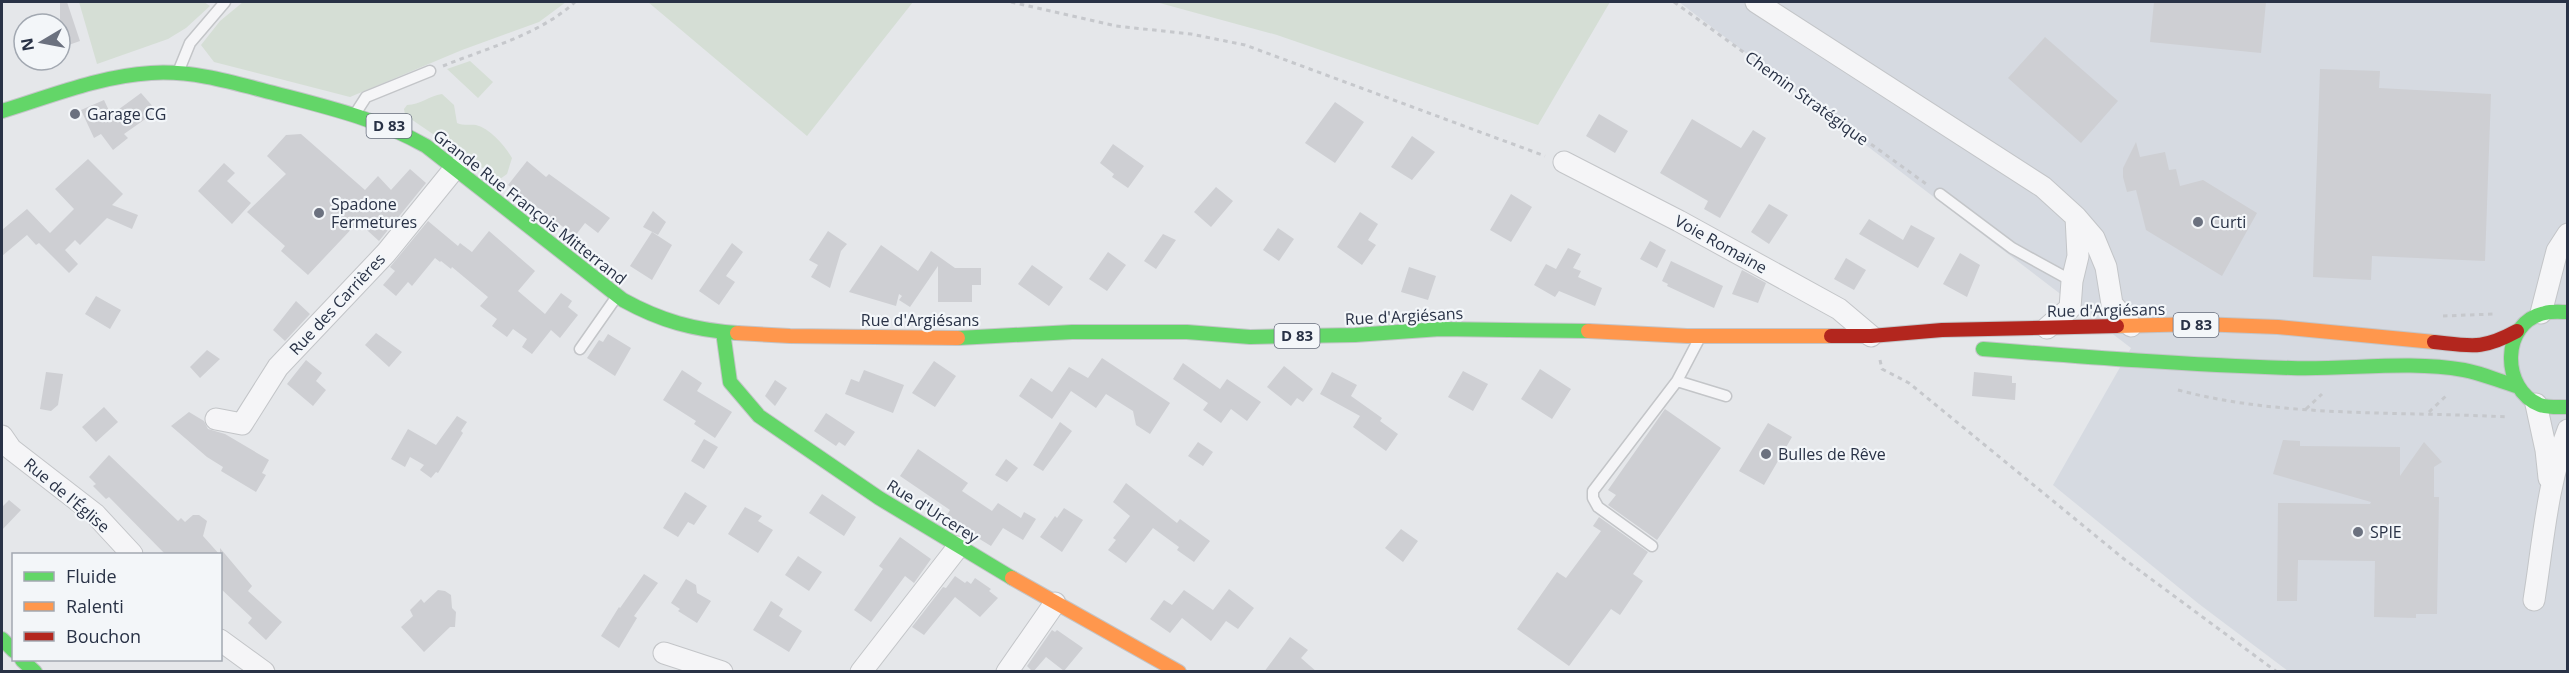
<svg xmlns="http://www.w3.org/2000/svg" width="2569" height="673" font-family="'Open Sans',sans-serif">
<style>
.built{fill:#d6dae1}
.green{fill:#d5ded5}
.building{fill:#cecfd3}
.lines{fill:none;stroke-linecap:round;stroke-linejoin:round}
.lane-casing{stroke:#c3c5c8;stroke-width:13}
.street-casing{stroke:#c3c5c8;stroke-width:23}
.fast-casing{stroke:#c3c5c8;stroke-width:16}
.slow-casing{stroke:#c3c5c8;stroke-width:16}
.jam-casing{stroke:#c3c5c8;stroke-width:16}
.path{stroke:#c6c8cc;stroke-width:3;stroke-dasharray:4.5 4.5;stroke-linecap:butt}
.lane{stroke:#f5f5f7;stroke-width:10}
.street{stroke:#f5f5f7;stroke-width:21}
.fast{stroke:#63d668;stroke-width:14}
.slow{stroke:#ff974d;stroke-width:14}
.jam{stroke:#b3261e;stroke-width:14}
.poi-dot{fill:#6b717f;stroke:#f3f6f9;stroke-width:2}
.labels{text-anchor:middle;stroke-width:4.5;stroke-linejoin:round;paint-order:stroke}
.shield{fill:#f3f6f9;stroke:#666d7c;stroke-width:1.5}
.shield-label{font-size:15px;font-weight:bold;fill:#293246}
.street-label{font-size:16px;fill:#293246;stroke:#f3f6f9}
.poi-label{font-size:16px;fill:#293246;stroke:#f3f6f9;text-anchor:start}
</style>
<rect width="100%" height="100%" fill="#e5e7ea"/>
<!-- built -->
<path class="built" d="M1679,2h888v669h-279l-89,-67 -146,-119 78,-137z"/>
<!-- green -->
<path class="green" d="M79,2h125l6,4 -24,22 -18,11 -71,25z
M243,2h323l-27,20 -77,28 -112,47 -136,-35 -13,-17 19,-24z
M648,2h265l-106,134z
M1156,2h454l-72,123 -261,-90z
M470,61l23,21 -15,16 -31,-29z
M442,94l12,11 3,18c7,3 13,1 19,2 15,4 29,21 36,33l-5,16 -7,5 -13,-8 -82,-56 -1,-6 3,-4c13,0 22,-9 35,-11z"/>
<!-- building -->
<path class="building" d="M60,2h7l13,39 -20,7z
M2154,2h112l-5,51 -111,-11z
M2045,37l73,64 -37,42 -73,-65z
M2320,69l60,2 -1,17 112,6 -6,167 -113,-5 -1,24 -58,-3z
M141,93l14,16 -5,4 1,2 -27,19 4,4 -15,12 -12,-16 -7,4 -13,-28 23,-10 7,15z
M1335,102l29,20 -29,41 -30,-20z
M1599,114l29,17 -13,22 -29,-17z
M1692,119l49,29 12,-18 13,8 -46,80 -16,-9 4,-8 -48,-28z
M301,134l64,56 13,-14 13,14 19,-21 16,14 -47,58 -21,-19 -50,53 -27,-24 4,-5 -38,-34 39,-38 -19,-18 19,-21z
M1412,136l23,16 -23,28 -21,-13z
M2136,142l4,15 25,-5 4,18 7,-1 4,17 23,-6 54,33 -35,63 -76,-46 -10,-40 -9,2 -4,-15v-9z
M1113,144l31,22 -16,22 -16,-11 2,-3 -14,-11z
M88,159l35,35 -11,11 26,10 -6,14 -25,-11 -27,27 -5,-5 -10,10 13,14 -9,9 -30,-30 -3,2 -9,-10 -25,21v-26l25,-21 23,24 24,-24 -19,-20z
M527,161l19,16 3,-3 61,44 -12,15 -13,-10 -10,13 -67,-51z
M224,163l11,10 -8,8 24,22 -19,21 -34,-33z
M1216,187l17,14 -22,26 -17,-15z
M1511,194l21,13 -21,35 -21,-12z
M1769,204l19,11 -19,29 -18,-12z
M653,211l13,11 -8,13 -15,-8z
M1360,212l18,12 -10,16 8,5 -14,20 -25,-18z
M1869,219l34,21 8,-15 24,13 -17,30 -59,-34z
M428,221l30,25 2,-3 12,9 17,-21 46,40 -17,20 27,23 16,-21 11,8 -4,6 10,8 -18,23 -9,-8 -19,24 -10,-7 5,-8 -14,-10 -6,8 -15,-11 5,-7 -17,-13 8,-9 -36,-30 -1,2 -10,-8 -1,1 -5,-4 -23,28 -4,-4 -12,14 -13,-11 12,-14 -5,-4z
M1278,228l16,11 -15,22 -16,-11z
M828,231l19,13 -6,7 -11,37 -19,-11 7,-12 -9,-5z
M652,232l20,13 -20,35 -22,-14z
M1163,234l13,6 -20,29 -12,-8z
M1650,241l16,9 -9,18 -17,-9z
M732,243l11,9 -17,24 9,6 -16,23 -20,-14z
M881,245l37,26 13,-20 24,17h26v17h-9v17h-34v-36l-28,41 -11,-7 3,-4 -3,-2 -3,12 -47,-14z
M1568,248l13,6 -8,14 8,3 -3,6 24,11 -7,18 -36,-15 -4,6 -21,-12 12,-21 10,5z
M1108,252l18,13 -19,26 -18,-12z
M1960,253l20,12 -13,32 -24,-13z
M1846,258l20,12 -12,20 -20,-11z
M1671,261l52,25 -9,22 -47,-22 1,-2 -6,-3z
M1032,265l31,22 -14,19 -31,-22z
M1409,267l27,9 -8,24 -27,-8z
M1742,270l24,13 -8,20 -26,-9z
M96,296l25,14 -11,19 -25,-15z
M296,301l14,13 -25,27 -12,-11z
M376,333l26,19 -13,15 -24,-22z
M608,334l23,14 -16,28 -28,-18 12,-18 4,2z
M207,350l13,9 -20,19 -10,-11z
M1102,358l68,45 -20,31 -14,-9 -3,-14 -27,-17 -10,14 -25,-17 -19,28 -33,-23 12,-18 21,14 17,-25 19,11z
M306,360l16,13 -6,8 10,9 -13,16 -26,-22z
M934,361l22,15 -21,31 -23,-14z
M1183,363l37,26 7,-10 34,23 -14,19 -16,-12 -10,14 -18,-13 5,-7 -35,-24z
M1284,366l29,23 -10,13 -6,-4 -6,8 -24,-19z
M1540,369l31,20 -19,30 -31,-20z
M682,370l20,13 -5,8 35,21 -17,26 -21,-14 2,-3 -33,-21z
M864,370l40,15 -11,28 -48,-19 6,-15 8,3z
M1463,371l25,13 -15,27 -25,-14z
M46,372l17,2 -5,31 -7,6 -11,-2z
M1332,372l25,13 -6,11 31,22 -2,3 18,13 -12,17 -33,-24 7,-11 -40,-22z
M1974,372l38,4v7h4l-1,17 -43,-4z
M775,380l12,8 -12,18 -10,-10z
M104,407l14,15 -22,20 -14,-15z
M1665,409l56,39 -64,92 -49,-35 8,-10 -8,-5z
M189,412l15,9 4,8 17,5 44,26 -7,13 4,2 -10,17 -35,-21 2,-4 -16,-10 -36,-31z
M826,413l29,19 -10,14 -6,-4 -3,4 -22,-15z
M457,416l10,6 -6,9 2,2 -25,40 -2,-1 -5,6 -11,-8 4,-5 -14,-8 -5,10 -14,-8 17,-30 28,16z
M1060,422l12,9 -29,40 -10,-6z
M1768,423l24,14 -28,48 -25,-14z
M704,439l14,8 -14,22 -13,-8z
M2283,440l17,1v5l100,1v29l24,-34 18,20 -8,5v30h5l-2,117h-21v4l-42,-1 1,-56 -77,-1 -1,41h-20l1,-98 92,1 1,-2 -98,-28z
M1198,442l15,10 -10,14 -15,-10z
M918,449l50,34 -6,8 30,20 6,-8 23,15 3,-6 12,7 -13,21 -20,-12 -12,18 -46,-28 5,-8 -50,-34z
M109,455l69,66 3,-3 4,4 8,-7h6l8,6 -4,15 17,19h-54l-57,-58 -3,2 -13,-13 3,-2 -7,-7z
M1006,459l12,9 -11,14 -12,-7z
M1126,483l51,40 3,-4 30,22 -16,21 -17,-12 2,-3 -26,-19 -27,35 -18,-13 8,-10 -3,-2 17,-22 -17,-14z
M685,492l22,14 -13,19 -6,-3 -10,15 -15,-9z
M822,494l34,23 -12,19 -35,-23z
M9,500l12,10 -19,20v-23z
M745,507l17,9 -4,5 15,9 -15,23 -30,-19z
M1064,508l19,12 -21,32 -22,-15 15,-21 2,2z
M1599,517l49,35 -15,22 10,7 -23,34 -9,-6 -42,57 -52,-37 40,-57 9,6 35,-47 -8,-5z
M1401,529l17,12 -15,21 -18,-14z
M900,537l31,22 -17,24 -9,-7 -34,46 -17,-12 29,-41 -4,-3z
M220,548l32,38 -4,5 34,31 -16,18 -18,-17 4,-5 -32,-30z
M798,556l24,16 -13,19 -24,-16z
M644,574l14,9 -24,33 3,2 -18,30 -18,-12 18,-29 1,1z
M955,576l10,7 2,-2 4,3 4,-6 16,11 -2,2 9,7 -18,19 -25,-20 -31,38 -12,-8 31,-40 3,1z
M686,579l10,6 1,8 14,8 -14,22 -19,-12 2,-2 -9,-6z
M1229,589l25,19 -16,21 -12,-8 -15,20 -29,-23 -12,15 -20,-14 14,-19 8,5 12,-15 29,20z
M438,590l7,1 6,4 1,13 4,4 -1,15h-5l-26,25 -23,-25 12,-11 -3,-6 11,-11 3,4z
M771,601l12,8 -4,7 23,15 -13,21 -36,-22z
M1052,630l3,2 2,-2 26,18 -19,23 -18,-14 -13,15 -6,-6z
M1290,637l18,13 -7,8 16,14h-53z"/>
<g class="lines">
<!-- lane casing -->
<g class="lane-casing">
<path id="lane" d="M179,70l11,-27 35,-41
M357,111l9,-14 64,-26
M1940,194l72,54 60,33
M580,349l35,-50
M1677,381l49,15
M1652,546l-54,-39 -5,-9v-7l84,-110 21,-40"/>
</g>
<!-- street casing -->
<g class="street-casing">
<path id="street" d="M1756,2l287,185 33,30 18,21 12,29 6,37 19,22
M1564,162l115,59 160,88 32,27
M2541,313l16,-62 11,-17
M2047,328l23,-20 2,-27 6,-25 -2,-39
M2536,404l10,46 3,28
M216,419l26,5 36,-57 108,-114 69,-85
M2,436l9,13 84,65 37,40
M2534,600c9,-56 13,-117 34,-170
M220,640l44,32
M664,653l58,19
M861,672l97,-125
M1007,672l48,-69"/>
</g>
<!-- fast casing -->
<g class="fast-casing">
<path id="fast" d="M2,111c49,-15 98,-35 149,-38 45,-3 87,11 130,22 50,13 99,25 145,51l197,154c38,21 71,30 114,33
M2568,312c-7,0 -16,-1 -23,1 -45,9 -44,77 -5,92 8,3 20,2 28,2
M723,332l7,50 29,34 120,82 133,80
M958,338l114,-6h115l63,5 105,-2 85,-6 148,2
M1983,349c103,8 206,16 308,19 58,2 116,-8 173,2 17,3 35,11 52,16
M2,639l12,12
M22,660l13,12"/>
</g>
<!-- slow casing -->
<g class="slow-casing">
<path id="slow" d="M2117,326l82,-2 79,3 156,15
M1588,331l99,5h144
M737,333l53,3 168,2
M1012,578l167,94"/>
</g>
<!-- jam casing -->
<g class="jam-casing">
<path id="jam" d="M1831,336h40l71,-6 175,-4
M2434,342c38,4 48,8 83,-11"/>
</g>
<!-- path -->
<path class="path" d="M1011,2l105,24 75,8 54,11 300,111
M1674,2l255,184
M443,66c44,-18 96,-31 132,-64
M2443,316l50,-2
M1880,360l2,9 27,14 215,176 153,113
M2178,390c104,28 222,21 330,27
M2306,409l16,-15
M2429,412l19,-18"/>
<!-- lane -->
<use href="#lane" class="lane"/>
<!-- street -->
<use href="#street" class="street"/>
<!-- fast -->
<use href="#fast" class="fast"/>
<!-- slow -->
<use href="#slow" class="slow"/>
<!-- jam -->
<use href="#jam" class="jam"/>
</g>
<!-- markers -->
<g class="poi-dot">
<circle cx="75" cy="114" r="6"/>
<circle cx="319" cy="213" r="6"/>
<circle cx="2198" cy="222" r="6"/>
<circle cx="1766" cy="454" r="6"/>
<circle cx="2358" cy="532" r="6"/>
</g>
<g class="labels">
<!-- shield labels -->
<g class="shield">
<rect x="366.5" y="114" width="45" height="24" rx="4.5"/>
<rect x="2173.5" y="313" width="45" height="24" rx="4.5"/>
<rect x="1274.5" y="324" width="45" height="24" rx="4.5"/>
</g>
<g class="shield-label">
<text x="389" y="131">D 83</text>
<text x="2196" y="330">D 83</text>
<text x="1297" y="341">D 83</text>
</g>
<!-- street labels -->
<g class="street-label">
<text transform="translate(1807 98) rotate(36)" y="6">Chemin Stratégique</text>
<text transform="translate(530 207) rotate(38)" y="6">Grande Rue François Mitterrand</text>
<text transform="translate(1721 244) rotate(29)" y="6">Voie Romaine</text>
<text transform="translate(337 304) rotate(-47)" y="6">Rue des Carrières</text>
<text transform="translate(2106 310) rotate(-1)" y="6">Rue d'Argiésans</text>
<text transform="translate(1404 316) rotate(-3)" y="6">Rue d'Argiésans</text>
<text x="920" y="326">Rue d'Argiésans</text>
<text transform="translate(67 495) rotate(40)" y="6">Rue de l'Église</text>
<text transform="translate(933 511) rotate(32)" y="6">Rue d'Urcerey</text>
</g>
<!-- poi labels -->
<g class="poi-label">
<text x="87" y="120">Garage CG</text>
<text x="331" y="210">Spadone<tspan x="331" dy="18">Fermetures</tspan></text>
<text x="2210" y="228">Curti</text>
<text x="1778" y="460">Bulles de Rêve</text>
<text x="2370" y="538">SPIE</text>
</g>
</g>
<!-- border -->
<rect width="2569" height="673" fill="none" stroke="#293246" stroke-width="6"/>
<!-- legend -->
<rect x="12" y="553" width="210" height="108" fill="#f3f6f9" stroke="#a2a8b1" stroke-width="1.5"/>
<rect x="24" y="572" width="30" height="9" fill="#63d668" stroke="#a2a8b1" stroke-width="1.5"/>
<text x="66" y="583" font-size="18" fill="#293246">Fluide</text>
<rect x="24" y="602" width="30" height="9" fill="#ff974d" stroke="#a2a8b1" stroke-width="1.5"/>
<text x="66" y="613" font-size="18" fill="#293246">Ralenti</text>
<rect x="24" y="632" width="30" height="9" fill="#b3261e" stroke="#a2a8b1" stroke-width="1.5"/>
<text x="66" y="643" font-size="18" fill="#293246">Bouchon</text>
<!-- north arrow -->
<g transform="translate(42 42) rotate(260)"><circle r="28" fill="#f3f6f9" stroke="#a2a8b1" stroke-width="1.5"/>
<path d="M0-4.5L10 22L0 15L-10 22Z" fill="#6b717f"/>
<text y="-9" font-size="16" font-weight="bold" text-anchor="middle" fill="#293246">N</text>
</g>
</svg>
